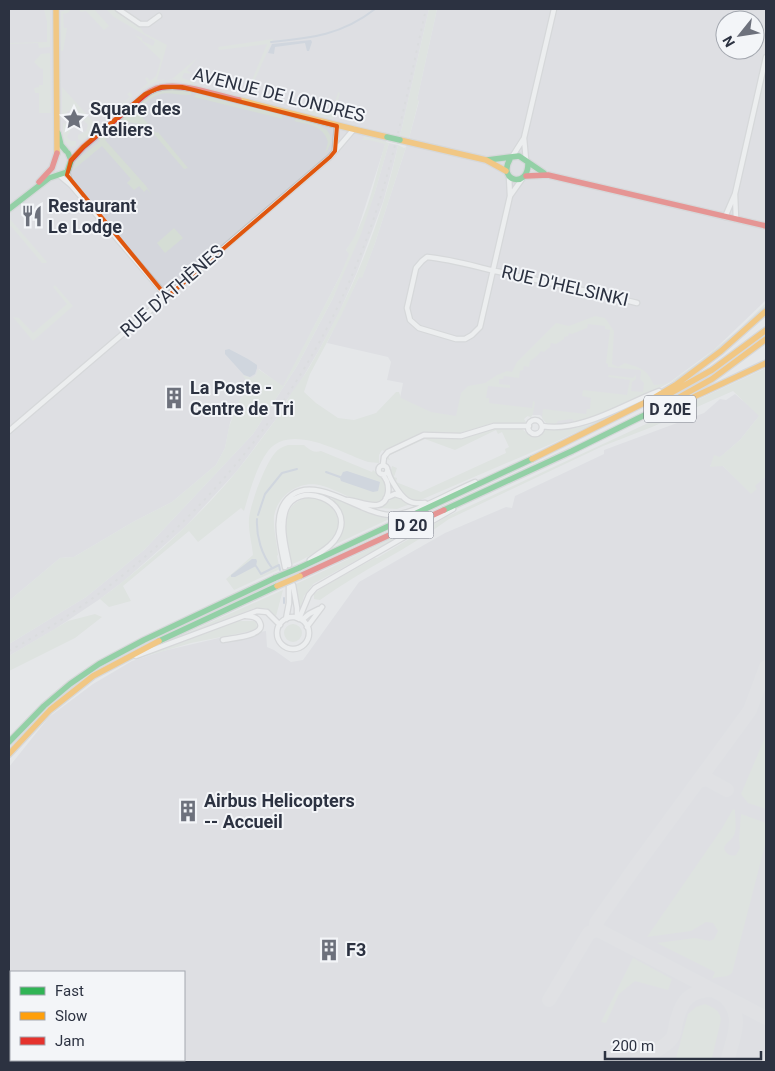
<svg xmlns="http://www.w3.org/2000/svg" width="775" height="1071" font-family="Roboto,sans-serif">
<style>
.built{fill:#d4d6dc;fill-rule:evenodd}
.green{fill:#d5ddd5}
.water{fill:#b6c1d1}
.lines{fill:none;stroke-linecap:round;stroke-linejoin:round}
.stream{stroke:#b6c1d1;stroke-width:2}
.taxiway{stroke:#d9dadd;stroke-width:14}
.street-casing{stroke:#c3c5c7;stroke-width:7}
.fast-casing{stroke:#c3c5c7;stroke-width:8}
.slow-casing{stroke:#c3c5c7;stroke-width:8}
.jam-casing{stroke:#c3c5c7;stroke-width:8}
.street{stroke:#f4f5f6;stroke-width:4.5}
.fast{stroke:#30b455;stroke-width:5.5}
.slow{stroke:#ff9f0a;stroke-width:5.5}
.jam{stroke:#e5322d;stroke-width:5.5}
.rail{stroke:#cdced1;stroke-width:2;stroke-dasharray:2.5 5;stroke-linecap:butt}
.fast-bridge-casing{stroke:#c3c5c7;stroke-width:8;stroke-linecap:butt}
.slow-bridge-casing{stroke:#c3c5c7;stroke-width:8;stroke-linecap:butt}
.fast-bridge{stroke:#30b455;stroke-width:5.5}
.slow-bridge{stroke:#ff9f0a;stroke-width:5.5}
.marked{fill:none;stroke:#df570f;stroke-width:4;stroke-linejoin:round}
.labels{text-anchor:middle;stroke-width:4;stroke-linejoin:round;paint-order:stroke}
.shield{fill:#f3f5f8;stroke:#686c78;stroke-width:1}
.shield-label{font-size:16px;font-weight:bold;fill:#2c3241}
.street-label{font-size:18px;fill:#2c3241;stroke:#f3f5f8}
.poi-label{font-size:18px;font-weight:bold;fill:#2c3241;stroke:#f3f5f8;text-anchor:start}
</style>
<rect width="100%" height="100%" fill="#e5e7e9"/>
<!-- built -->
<path class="built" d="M9,9h420l-29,127 -11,-3 -34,105 -9,12 4,4 -10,22 -57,111 -24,-18 -3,6 -4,3h-5l-4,-3 5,7 1,6 -10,13 -9,22 -5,25 -9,17 -44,37 -39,20 -59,35 -14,1 -51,43z
M437,9h329v291l-51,49 -45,33 -14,8 -81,32 -17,2 -10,-1 -8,-8h-11l-7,5 -91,-3 -31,-19 3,-15 -16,-3 4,-18 -3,-5 -61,-14 32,-66h3l13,-34 34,-105 10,-37 -2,-1zM725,20h30v30h-30z
M389,143l9,2 -4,17 -11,40 -26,70 -18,41 -20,37 -23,39 -10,12 -1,6 -48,64 -52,56 -60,53 -25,19 -45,30 -46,27v-12l77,-47 58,-47 109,-116 44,-68 36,-68 42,-106z
M735,394l25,21 -20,25 -30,26h13l28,27 3,-7 12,-10v586h-757v-295l40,-50 44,-33 39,-23 31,-10 60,-14 43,-6 1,16 7,3 17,12 12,-2 56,-78 86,-49 61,-26 6,1 3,-12 89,-42v-4l100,-37 16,-14 6,1zM11,972h173v88h-173z"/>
<!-- green -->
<path class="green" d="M44,9h6v38l-11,1 -1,-5 -29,1v-1l38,-1v-20z
M64,9h7l-3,4 -5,1 1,14h3l-4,23h-2v-40h3z
M78,9h16l15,17 -5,4 -18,-19 -5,1z
M106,9h10l10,10 14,8 4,6 23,12 -10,35 15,-1 25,-21 -10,12 5,4 -8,-1 -2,5 12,4v3c-8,-2 -16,-6 -24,-6 -21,1 -40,19 -54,32l-1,-1 15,-13 -3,-3 3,-2 3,4 15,-13 -3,-4 2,-2 3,4 6,-5 5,-16 -26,-25 7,3v3l11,5 2,-5 -41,-24z
M429,9h8l-20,91h2l-10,38 -9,-2z
M273,39l-26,58h-2l22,-53 -48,6 -1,-3z
M50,53l1,60h-12v-20h-4l-1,-5 5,-1v-2h4v-16l-3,-1 -6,-6 7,-8z
M62,87l36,40 -16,14 -4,-2v-4l8,-4 2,-6 -14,-15 -6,1 -4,7h-2z
M172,89l19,3v3c-24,0 -27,-8 -49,10v-5c9,-7 19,-9 30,-11z
M338,92l2,1 -7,26 -30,-7 1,-6 28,7z
M196,94l43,11v-1l42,10 2,5 -89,-22z
M131,109l5,1 20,23 2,-1 30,36 -4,1 -31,-36 -6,-3 -1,-5 -18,-3 -1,4c-6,-2 -4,-4 -5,-8z
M298,118l19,5v2c15,4 18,17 8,28l3,-11c-5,-17 -19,-17 -34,-21z
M63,123l7,2 1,4 -4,8 4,4h5v5l-5,1c-9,-5 -8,-15 -8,-24z
M110,128h5l8,6 -10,-1 -8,7 41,46 6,9 -5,-6 -3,3 -5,-6 -5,4 -7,-7 4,-4 -29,-33 -29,24 3,-9 24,-20 -2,-3z
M365,135l24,8 -14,49 -14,42 -28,64 -36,68 -44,68 -109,116 -58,47 -77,47v-43l51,-43 14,-1 59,-35 39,-20 44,-37 9,-17 4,-21 10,-26 10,-13 -3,-4 2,-2 -6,-7 10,3 4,-3 2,-6 25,17 57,-110 9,-22 -3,-4c21,-28 29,-73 39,-106l-16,-4h-7z
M398,145l6,3 2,-1 -31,96 -13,35 -3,-1 -18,39 -31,58 -6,18 12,11 22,15 16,2 22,-7 20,-21h3l2,6 30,14 25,4 5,-23 7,-7 17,-3 12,-8 10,-4 5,1 5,-10 39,-39 13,3 26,-10 10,2 9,13 -2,33 6,3 7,-4c16,5 22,6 29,22l10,-1 8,-3 28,-20 36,-29 30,-29v4l-33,32 -53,39 -92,41 -13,3 -3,-3 -14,2 -2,3 -10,-1 -4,-5 1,-9 43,5 1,-5h3l1,-11 -9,-2 1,-6 44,5 3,-15 -22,-3 1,-2 24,3 3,-3v4l-4,3 -1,9 12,1 1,-9 -4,-4 1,-7 -1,-2 -32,-3v-3l-2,-1 4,-33 -5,-1v-3l-17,-2 -1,4 -15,6 -3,-1 -1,3 -4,1v2l-8,5 -5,-1 -1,4 -6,5 -3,-1 -4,5 -7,5 -1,6 -5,-1 -1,4 -3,1 -1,7 -15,-2 -1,3h-4v5l11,1v3l-22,-2 -2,12h3v5l43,5 1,-7 2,1 -2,12 -2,3 -4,-1 -3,3 2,3 -2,1h-31l-33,10 -37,-1 -39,19 -2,-1 -3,5v8l-11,-1c-26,-9 -78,-40 -100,-11 -12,16 -18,40 -24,60l-3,-3 -43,34 -9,-11 -66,55 8,15 -22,6 -9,-8c50,-37 97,-80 137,-128 17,-21 32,-43 48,-64 2,-11 16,-26 22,-36 11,-18 21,-38 31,-57 27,-53 48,-111 60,-169z
M9,218l38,44 -1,1h-4l-31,-37 -2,2z
M174,228l9,10 -18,15 -8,-10z
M55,285l18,21 -40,35 -20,-24 6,1 14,15 34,-29 -14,-17z
M766,368v108l-11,10 2,3 -6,5 -28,-28 -13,1 4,-12 6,2 20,-17 19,-24 -26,-25 -81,36 -49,19 -154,73c-40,30 -88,51 -129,81l-6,-1v-5l9,-7 52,-29h2l69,-41z
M634,403v2l-83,39 -135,58c-12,-6 -30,-20 -24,-36l5,2 -3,9 3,1 -1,4 25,10 85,-39 -1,-4 4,-2 -7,-15 -4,2 -2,-4 -41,20 -30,-11 -37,17 2,4 -3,-1 2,-6 36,-16 35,1 33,-11 29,2 7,6 6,2 6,-2 3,-6h27l18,-4z
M288,445h16c6,5 9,8 17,6l51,21 1,-2c4,3 9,6 11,11 7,11 -1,24 -14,22 -14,-1 -33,-13 -47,-17 -22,-7 -45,8 -49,30 -1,12 3,27 4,39l-1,1 3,13 -46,21 -8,-11 27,-24c-1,-12 -5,-24 -4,-36 1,-14 16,-55 26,-66 3,-4 7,-6 13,-8z
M395,496l15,8 -13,5 -19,-1 7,-3z
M315,497c9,2 17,8 21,17 11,27 -26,42 -45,51 -5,-27 -16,-66 24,-68z
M333,498l56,21 -53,25c11,-15 9,-33 -5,-45z
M399,535v2l-86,47 -9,12 -3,10 -3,-1 -4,-20z
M283,590l-7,26 -10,-8h-11l-82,31z
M95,614l7,3 -27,21 -66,33v-15l59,-35z
M238,621h16l2,1 1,5 -6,4 -60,12 -55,16z
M284 633a9 9 0 1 1 18 0a9 9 0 1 1-18 0Z
M766,735v74l-18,-6 -7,-9z
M733,809l2,1c0,8 2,18 -1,25 -3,6 -8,7 -10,13 2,6 6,9 12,7l4,-7 -1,-8 2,-26 25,9v18l-34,132c-6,6 -13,2 -20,6l3,-7 -58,-29 38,-5 15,3 4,-2 4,-8 -5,-8 -7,-1 -15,9 -44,6 74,-107z
M633,958l39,21 -4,11 -33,-9 -16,13 -13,29 -5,-1z
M705,1004c9,4 15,6 16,16l-10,42h-36l13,-48 8,-7z"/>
<!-- water -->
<path class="water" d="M311,40l1,2 -3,9h-2l-2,-8 -30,4 -1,7 -6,-1 4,-9z
M229,349l19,10 9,6v3l-2,6 -5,3 -6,-2 -19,-21v-4z
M347,471l33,11 -2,9 -5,1 -32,-11 -1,-3 3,-6z
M252,559h4l1,2 -1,5 -21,11h-4v-2z"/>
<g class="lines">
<!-- stream -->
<path class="stream" d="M271,42c40,-4 71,-7 104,-33
M326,472l14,5
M258,515l7,-21 17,-21 15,-4
M257,519c-1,18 5,36 15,49
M256,566l5,8 18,-9 1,5
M284,603v-5"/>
<!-- taxiway -->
<path class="taxiway" d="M698,781l9,-2 20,11
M600,931l166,87
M726,998c19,19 6,42 1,64
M549,1000l40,-67 7,-3 4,1 -4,-4v-4l37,-53 112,-153 5,-7 16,-43
M635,1062c11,-7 29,-13 37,-24 3,-4 3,-10 4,-15 6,-23 12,-32 37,-33"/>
<!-- street casing -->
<g class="street-casing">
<path id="street" d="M118,9l22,15h8l11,-8
M524,138l30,-129
M335,149l2,-23
M512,157l12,-19 2,22
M59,175l12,10 -4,-13
M509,176l1,20 12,-17
M71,185l96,112
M735,194l31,-137
M510,196l-30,131 -8,8 -7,4h-9l-37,-11 -9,-8 -3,-12 9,-40 6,-7 5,-4c22,2 43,8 64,13 49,11 98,21 146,33
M725,217l10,-23 1,25
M528 427a7 7 0 1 1 14 0a7 7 0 1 1-14 0Z
M542,426c39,7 82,-22 117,-35
M9,431l321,-274 24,-28
M383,465l1,-8 4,-5 36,-17 37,1 33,-10h35
M378.5 470a4.5 4.5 0 1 1 9 0a4.5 4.5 0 1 1-9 0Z
M388,471c1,6 4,10 7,15 8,13 14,19 30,17
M386,498l9,-4 6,2
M347,500c14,1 37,15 41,-7 1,-7 -1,-14 -6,-19
M289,565c-3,-17 -9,-36 -4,-53 10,-34 71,-12 53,23 -6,12 -18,17 -28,25
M285,567c-4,-22 -15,-56 7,-72 26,-19 69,19 98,20 22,1 63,-24 85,-33
M293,585l4,23v10
M277 633a16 16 0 1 1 32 0a16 16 0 1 1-32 0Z
M286,619l3,-16v-17
M299,619l10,-24 6,-7 138,-79
M302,620l7,-6 10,-5
M307,627l15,-20
M223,640c8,-2 43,-4 37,-17 -2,-6 -8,-7 -14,-7
M136,656l121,-45 10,1 13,13"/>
</g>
<!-- fast casing -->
<g class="fast-casing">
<path id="fast" d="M58,133l3,12 5,6
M510,159c-13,22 18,30 18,5
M487,160l32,-4 25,17
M9,209l40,-31 18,-6 4,-12 -3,-7
M444,510l128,-59 97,-48
M299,568l233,-109
M159,641l118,-55
M9,742l35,-36 26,-22 29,-20 45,-24 131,-62"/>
</g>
<!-- slow casing -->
<g class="slow-casing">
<path id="slow" d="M56,9l1,144
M239,100c49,12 98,26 148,37
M400,140l86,20 20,11
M677,384l44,-33 45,-40
M653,403l59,-33 54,-40
M669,403l43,-24 54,-40
M668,409l98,-46
M532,459l118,-59 27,-16
M9,754l41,-44 43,-34 66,-35"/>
</g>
<!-- jam casing -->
<g class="jam-casing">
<path id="jam" d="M71,160l12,-13 58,-49c6,-5 12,-10 21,-11 24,-4 53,8 77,13
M526,176l22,-1 218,51
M39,182l13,-14 5,-15
M300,576l144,-66"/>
</g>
<!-- street -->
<use href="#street" class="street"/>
<!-- fast -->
<use href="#fast" class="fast"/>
<!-- slow -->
<use href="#slow" class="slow"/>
<!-- jam -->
<use href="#jam" class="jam"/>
<!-- rail -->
<path class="rail" d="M9,651c158,-86 285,-228 351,-395 32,-80 47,-164 66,-247"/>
<!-- fast-bridge casing -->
<g class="fast-bridge-casing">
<path id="fast-bridge" d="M387,137l13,3
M275,578l24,-10"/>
</g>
<!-- slow-bridge casing -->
<g class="slow-bridge-casing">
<path id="slow-bridge" d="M277,586l23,-10"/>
</g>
<!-- fast-bridge -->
<use href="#fast-bridge" class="fast-bridge"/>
<!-- slow-bridge -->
<use href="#slow-bridge" class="slow-bridge"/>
</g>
<!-- marked area -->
<path d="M0 0H775V1071H0ZM161,87h21l155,39 -2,25 -5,6 -163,140 -100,-122 4,-15 12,-13 62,-53z" fill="#e5e7e9" fill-opacity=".55" fill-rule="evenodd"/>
<path class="marked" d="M161,87h21l155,39 -2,25 -5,6 -163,140 -100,-122 4,-15 12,-13 62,-53z"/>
<!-- icons -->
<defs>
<g id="sight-bare" transform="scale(1.725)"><path d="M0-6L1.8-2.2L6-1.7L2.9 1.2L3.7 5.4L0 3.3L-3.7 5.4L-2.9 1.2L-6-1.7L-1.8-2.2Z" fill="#6d717c" stroke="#f3f5f8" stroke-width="2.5" paint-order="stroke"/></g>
<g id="restaurant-bare" transform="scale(1.725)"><path d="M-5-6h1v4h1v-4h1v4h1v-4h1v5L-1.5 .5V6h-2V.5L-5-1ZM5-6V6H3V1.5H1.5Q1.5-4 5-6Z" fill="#6d717c" stroke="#f3f5f8" stroke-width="2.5" paint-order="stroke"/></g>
<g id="building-bare" transform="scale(1.725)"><path d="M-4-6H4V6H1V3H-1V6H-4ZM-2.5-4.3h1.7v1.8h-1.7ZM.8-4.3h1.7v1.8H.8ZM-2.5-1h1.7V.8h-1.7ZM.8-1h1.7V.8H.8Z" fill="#6d717c" stroke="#f3f5f8" stroke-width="2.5" paint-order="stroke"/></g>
</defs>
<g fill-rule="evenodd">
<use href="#sight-bare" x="74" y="119"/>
<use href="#restaurant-bare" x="32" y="216"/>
<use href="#building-bare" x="174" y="398"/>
<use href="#building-bare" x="188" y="811"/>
<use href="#building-bare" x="329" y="950"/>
</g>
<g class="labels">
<!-- shield labels -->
<g class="shield">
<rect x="644" y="395.5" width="52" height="27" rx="4"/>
<rect x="388.5" y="511.5" width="45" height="27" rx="4"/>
</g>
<g class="shield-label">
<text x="670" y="415">D 20E</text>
<text x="411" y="531">D 20</text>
</g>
<!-- street labels -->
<g class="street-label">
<text transform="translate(279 95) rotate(14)" y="6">AVENUE DE LONDRES</text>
<text transform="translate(565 286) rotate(13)" y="6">RUE D'HELSINKI</text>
<text transform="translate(172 291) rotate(-41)" y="6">RUE D'ATHÈNES</text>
</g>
<!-- poi labels -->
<g class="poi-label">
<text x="90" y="115">Square des<tspan x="90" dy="21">Ateliers</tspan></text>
<text x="48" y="212">Restaurant<tspan x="48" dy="21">Le Lodge</tspan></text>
<text x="190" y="394">La Poste -<tspan x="190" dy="21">Centre de Tri</tspan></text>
<text x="204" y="807">Airbus Helicopters<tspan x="204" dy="21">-- Accueil</tspan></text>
<text x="346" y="956">F3</text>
</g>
</g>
<!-- border -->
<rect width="775" height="1071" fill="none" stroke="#2c3241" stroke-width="20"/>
<!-- legend -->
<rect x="10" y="971" width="175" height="90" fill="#f3f5f8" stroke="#a3a7af"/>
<rect x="20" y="987" width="25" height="8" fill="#30b455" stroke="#a3a7af"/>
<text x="55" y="996" font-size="15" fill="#2c3241">Fast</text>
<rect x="20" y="1012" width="25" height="8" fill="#ff9f0a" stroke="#a3a7af"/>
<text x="55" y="1021" font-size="15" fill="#2c3241">Slow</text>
<rect x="20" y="1037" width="25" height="8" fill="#e5322d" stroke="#a3a7af"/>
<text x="55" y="1046" font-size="15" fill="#2c3241">Jam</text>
<!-- north arrow -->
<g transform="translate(740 35) rotate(240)"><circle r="24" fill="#f3f5f8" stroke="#a3a7af"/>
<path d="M0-4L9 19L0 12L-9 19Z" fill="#6d717c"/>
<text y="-8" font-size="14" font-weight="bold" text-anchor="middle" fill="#2c3241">N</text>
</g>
<!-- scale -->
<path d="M605 1051v8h156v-8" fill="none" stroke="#2c3241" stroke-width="2.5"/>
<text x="612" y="1051" font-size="15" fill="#2c3241" stroke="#f3f5f8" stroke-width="4" paint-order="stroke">200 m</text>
</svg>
